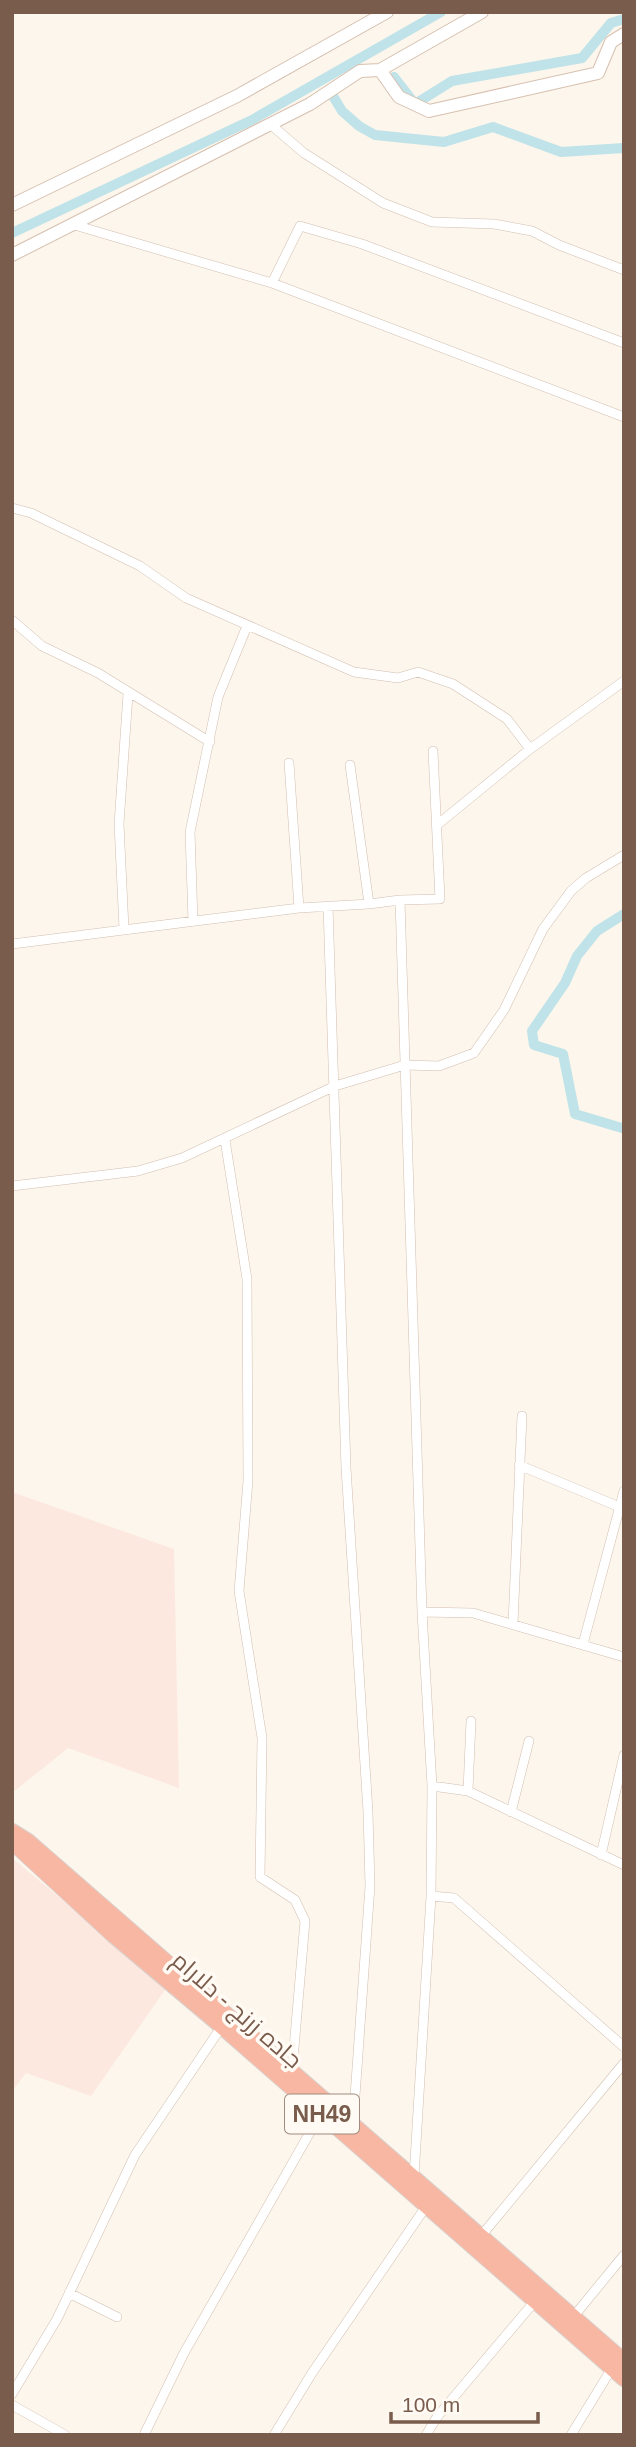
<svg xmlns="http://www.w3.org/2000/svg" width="636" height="2447" font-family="Arial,Cairo,sans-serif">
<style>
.commercial{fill:#fde8e0}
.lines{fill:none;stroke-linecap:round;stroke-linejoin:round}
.canal{stroke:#bfe3e8;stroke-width:10}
.street-casing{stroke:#d1beb0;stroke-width:10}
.secondary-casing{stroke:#d6c0b0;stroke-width:14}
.highway-casing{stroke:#dad1cd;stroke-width:18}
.street{stroke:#fff;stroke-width:9}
.secondary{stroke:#fff;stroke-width:12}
.highway{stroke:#f7b7a3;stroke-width:16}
.labels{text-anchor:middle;stroke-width:7;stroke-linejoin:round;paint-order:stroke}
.shield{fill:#fffaf3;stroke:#a28b7f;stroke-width:2}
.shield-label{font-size:23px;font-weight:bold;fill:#7a5c4d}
.street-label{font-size:24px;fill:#7a5c4d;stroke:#fffaf3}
</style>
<rect width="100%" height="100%" fill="#fdf6ec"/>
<!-- commercial -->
<path class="commercial" d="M12,1492l162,57 5,239 -111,-40 -56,45z
M12,1858l155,129 -76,109 -65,-23 -14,18z"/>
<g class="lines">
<!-- canal -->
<path class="canal" d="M394,77l21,27 37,-23 130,-23 29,-35 13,-4
M330,91l12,20 17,15 16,9 69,7 49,-15 68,25 63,-4
M12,233l240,-113 189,-108
M622,1128l-47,-14 -12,-60 -29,-9 -2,-14 33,-48 12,-27 20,-25 27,-17"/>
<!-- street casing -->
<g class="street-casing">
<path id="street" d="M270,124l34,29 79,50 49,19 62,2 38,7 27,14 65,25
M71,224l201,59 352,134
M272,283l28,-57 62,18 262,99
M12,508l19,5 109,53 46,32 168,74 44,6 20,-6 35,12 54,35 23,30
M13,621l29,25 56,27 112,69
M289,763l10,145
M350,765l19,139 31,-4 22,712 10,174 -1,110 -17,281
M437,825l93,-76 94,-68
M400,900l40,-1 -7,-148
M328,906l18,562 22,344 2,74 -17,238
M193,921l-3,-89 28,-135 29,-71
M124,929l-5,-105 9,-130
M12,944l287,-36 70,-4
M225,1140l22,139 1,202 -9,110 23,147 -2,139 35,23 10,21 -13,150
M12,1186l126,-15 44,-13 153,-72 70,-21 34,1 35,-13 30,-43 39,-81 28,-38 15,-13 38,-23
M519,1465l103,43
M422,1612l51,1 151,44
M513,1624l9,-208
M583,1644l41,-153
M432,1786l36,5 156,74
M468,1791l3,-70
M511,1812l18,-71
M601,1855l23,-100
M431,1896l23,2 170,149
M481,2236l143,-173
M69,2293l48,24
M574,2316l50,-61
M12,2394l45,-75 78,-164 87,-129
M12,2405l53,30
M144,2435l40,-82 137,-240
M274,2435l38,-62 115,-168
M426,2435l11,-18 98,-116
M571,2435l41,-67"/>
</g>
<!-- secondary casing -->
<g class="secondary-casing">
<path id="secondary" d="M380,70l19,27 30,14 169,-38 13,-31 13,-8
M12,205l225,-109 150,-84
M12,255l298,-151 50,-33 20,-1 102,-58"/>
</g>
<!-- highway casing -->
<g class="highway-casing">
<path id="highway" d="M12,1832l16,10 596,520
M12,1841l102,94 108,91 402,352"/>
</g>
<!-- street -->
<use href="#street" class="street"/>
<!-- secondary -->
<use href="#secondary" class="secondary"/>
<!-- highway -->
<use href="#highway" class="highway"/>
</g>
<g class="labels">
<!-- shield labels -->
<rect class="shield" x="285" y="2094.5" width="74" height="39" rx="5"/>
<g class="shield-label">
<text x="322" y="2122">NH49</text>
</g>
<!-- street labels -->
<g class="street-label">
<text transform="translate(237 2010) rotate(41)" y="8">جاده زرنج - دلارام</text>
</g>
</g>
<!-- border -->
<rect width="636" height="2447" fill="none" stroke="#7a5c4d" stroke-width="28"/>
<!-- scale -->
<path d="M391 2412v10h147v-10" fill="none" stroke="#7a5c4d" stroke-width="3.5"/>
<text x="402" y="2412" font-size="21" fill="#7a5c4d" stroke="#fffaf3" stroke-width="5" paint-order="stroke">100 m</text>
</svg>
